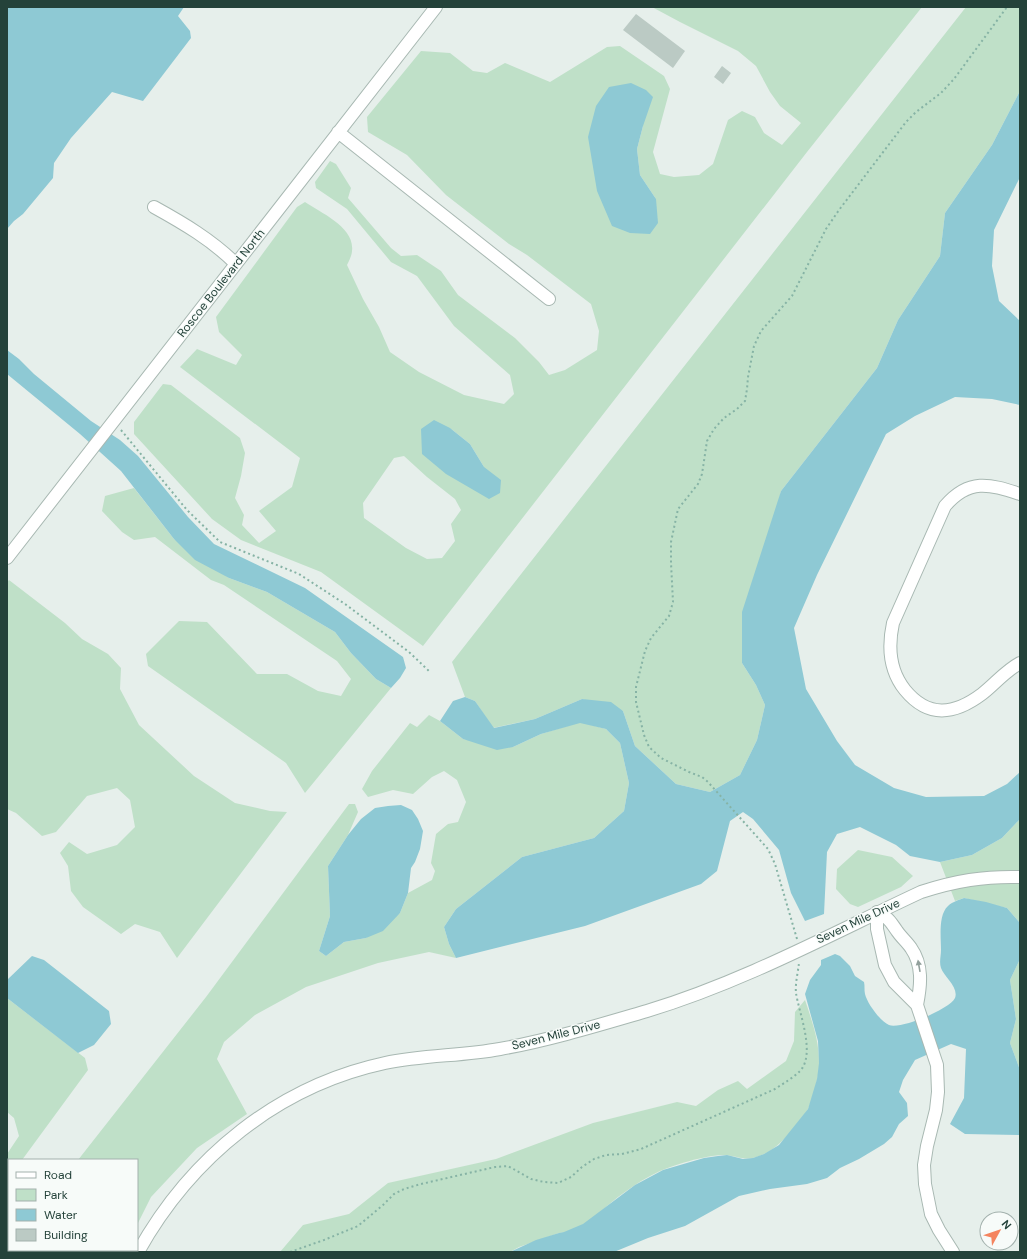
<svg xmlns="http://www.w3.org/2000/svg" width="1027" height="1259" font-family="'DM Sans',sans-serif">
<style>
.green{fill:#bfe0c8;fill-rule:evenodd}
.water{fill:#8ec9d4}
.building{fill:#bbcac4}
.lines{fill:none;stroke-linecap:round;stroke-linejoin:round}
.minor-casing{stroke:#a8b8b2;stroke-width:14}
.path{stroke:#86b3a5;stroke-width:2;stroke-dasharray:2 3;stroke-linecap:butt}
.minor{stroke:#fff;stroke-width:12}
.oneway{fill:#92a09c}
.labels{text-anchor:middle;stroke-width:3;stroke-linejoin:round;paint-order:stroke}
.street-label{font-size:12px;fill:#24423a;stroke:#f7fbf9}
</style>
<rect width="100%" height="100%" fill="#e6efeb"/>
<!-- green -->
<path class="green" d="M652,7h270l-115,145 -384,494 -102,-74 -80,-32 -29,-21 -78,-85v-12l29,-38 8,1 69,53 5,15 -4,23 -6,22 9,17 -2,10 17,18 17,-12 -17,-20 33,-24 8,-29 -120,-91 17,-18 39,16 6,-10 -23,-23 -3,-15 81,-110 8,-5c16,11 50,25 47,49 0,4 -3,10 -5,14l16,34 16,28 11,25 29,20 45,23 40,9 10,-10 -4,-19 -56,-49 -37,-50 -26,-14 -44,-53 -31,-21 -1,-6 15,-21 6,3 15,24 -3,10 43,50 10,8 16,-1 24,16 17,24 57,43 24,24 10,13 16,-5 32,-20 2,-19 -8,-27 -64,-49 -18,-11 -63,-49 -39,-40 -39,-23 -1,-15 54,-66 29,2 23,18 14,2 18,-10 45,19 57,-35 13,-1 44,30 6,13 -17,63 7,22 14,3 25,-2 14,-11 15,-44 14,-9 13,6 9,16 18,12 19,-22 -21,-17 -10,-14 -14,-26 -18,-15 -58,-29zM643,126l-6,23 3,26 16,24 -68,-62zM450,428l20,16 14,23zM404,456l23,21 28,22 6,11 -10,14 4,17 -13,17 -15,1 -21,-11 -42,-30 -1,-15 31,-45z
M966,7h54v84l-28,54 -47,68 -5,43 -42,64 -21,48 -96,123 -39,172 14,22 9,20 -8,35 -17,35 -30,17 -34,-8 -41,-38 -12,-35 -41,-12 -47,20 -42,9 -18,-27 -10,-4 -13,-35z
M134,488l40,51 55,39 38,14 68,40 16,21 25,26 15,9 -86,105 -19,-30 -138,-97 -2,-12 33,-33 28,1 50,52h30l31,17 23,5 10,-17 -14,-18 -113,-76 -13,-5 -56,-43 -21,3 -12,-8 -20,-21 3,-15z
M9,580l56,43 17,16 26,15 13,14 -1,21 19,36 55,51 41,27 35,8 17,1 -110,146 -17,-26 -25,-8 -14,10 -38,-27 -12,-16 -3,-25 -8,-13 9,-11 18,12 30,-9 18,-18 -5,-27 -13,-12 -30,8 -31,36 -14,4 -26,-23 -9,-4v-227z
M429,715l11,6 23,18 50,8 28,-13 39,-12 26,7 14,14 9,40 -5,28 -30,27 -72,19 -66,52 -12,18 5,17 7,14 -27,-6 -51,11 -72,24 -51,28 -31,27 -7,17 30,55 -50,34 -46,49 -14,28v-65h-59l128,-163 143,-193h6l3,8 -10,23 -20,31 2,50 -11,35 7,5 18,-14 22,-4 34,-25 8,-20 24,-13 3,-9 -4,-8 5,-29 12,-10 10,-2 8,-20 -9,-22 -13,-9 -12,6 -19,17 -20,-4 -25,7 -6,-8 10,-18 38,-48 7,4z
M1020,819v104l-13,-15 -43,-10 -9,3 -15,-39 32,-7 30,-17z
M858,850l34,7 21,19 -12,11 -43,20 -8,-3 -14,-15 1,-20z
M1020,959v111l-10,-27 6,-24 -6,-39z
M7,998l78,60 3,12 -66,90h-13v17l-2,2v-25l12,-18 -5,-18 -7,-6z
M805,1000c7,21 14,40 14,62 1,11 -6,37 -11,47 -2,4 -6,8 -9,12 -12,16 -25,32 -46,37 -10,2 -17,-2 -27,-3 -17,-1 -54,10 -70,18 -13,6 -27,16 -38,24 -18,14 -35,34 -59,36l-40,14 -9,5h-230l23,-27 46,-11 39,-31 108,-24 97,-36 84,-21 19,4 22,-16 20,-9 9,8 39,-28 8,-20 1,-29z
M9,1248v2h116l-1,2h-117z"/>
<!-- water -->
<path class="water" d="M7,7h177l-6,9 12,15 1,7 -48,63 -31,-9 -41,46 -17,25 -1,15 -30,36 -9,7 -7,8z
M631,83l15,7 7,7 -10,29 -6,23 3,26 16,24 2,24 -8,11 -20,-1 -18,-7 -15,-35 -9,-54 8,-31 13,-19z
M1020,91v86l-26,53 -2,36 7,35 21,20v84l-28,-6 -37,-2 -40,19 -29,18 -69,141 -23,53 12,61 31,52 18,24 39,23 32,9 58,-1 23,-12 13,-12v47l-18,19 -30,17 -32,7 -30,-6 -14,-11 -36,-18 -23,7 -10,18 -3,62 -19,7 -14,-28 -12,-43 -26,-31 -10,-7 -13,9 -13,50 -16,13 -116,42 -129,32 -7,-14 -5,-17 12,-18 66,-52 72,-19 30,-27 5,-28 -9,-40 -14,-14 -26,-6 -39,11 -28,13 -16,3 -34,-11 -23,-18 13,-20 12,-4 10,4 19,27 41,-9 47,-20 29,3 12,9 12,35 41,38 34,8 30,-17 17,-35 8,-35 -9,-20 -14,-22v-51l39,-121 96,-123 21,-48 42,-64 5,-43 47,-68z
M7,350l12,9 15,15 57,47 29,19 18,16 50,61 26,27 91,44 98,69 3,11 -6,10 -9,10 -15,-9 -25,-26 -16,-21 -68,-40 -38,-14 -34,-18 -21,-21 -53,-68 -41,-37 -73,-60z
M434,420l16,8 20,16 14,23 17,13 -1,13 -11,6 -43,-25 -24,-20 -1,-25z
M401,805l11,5 6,9 5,12 -3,18 -5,13 -4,6 -3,25 -8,20 -17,18 -17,7 -22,4 -18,14 -7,-5 11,-35 -2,-50 20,-31 13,-16 14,-11 13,-2z
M964,898l22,4 21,6 13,15v36l-10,21 6,39 -6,24 10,27v65l-55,-1 -15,-10 14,-26 2,-49 -15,-5 -36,16 -12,20 -4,12 8,11 1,13 -9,8 -7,13 -8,7 -25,15 -19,9 -13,10 -20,6 -37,5 -31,7 -54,30 -37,12 -34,14h-104l26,-12 23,-7 5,-1 19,-8 52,-39 28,-15 41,-12 14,-2 9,-1 16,4 10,-1 11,-4 15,-9 29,-36 9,-30 2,-16 -1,-22 -13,-47 5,-14 11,-15v-5l14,-6 5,2 10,10 5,10 9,6c1,4 0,8 1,12 2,9 15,27 24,31 11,5 61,-16 66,-27 4,-11 -11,-21 -14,-30 -2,-6 0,-12 0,-18 0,-12 -3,-35 7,-44 4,-4 11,-6 16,-8z
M32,956l12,4 65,51 2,13 -17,21 -16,8 -71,-55v-18z"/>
<!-- building -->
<path class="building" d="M636,14l49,37 -12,17 -50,-38z
M722,66l9,7 -8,11 -9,-7z"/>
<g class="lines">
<!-- minor casing -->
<g class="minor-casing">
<path id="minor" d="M338,132l211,167
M154,207c29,16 58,33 82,57
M1020,494c-31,-10 -51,-16 -75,12l-52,117c-5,23 -4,47 12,67 23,28 49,25 77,4 13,-10 23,-23 38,-31
M7,558l429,-551
M917,1005c4,-20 6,-40 -6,-57 -4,-6 -10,-11 -14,-17 -8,-11 -7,-12 -20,-19v17l8,36 9,17 23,23 20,60 1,27 -2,18 -9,36 -3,19 1,19 6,30 8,16 14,22
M138,1252c53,-95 140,-166 247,-189 38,-8 77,-7 115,-14 50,-9 99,-24 147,-38 96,-29 184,-77 274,-119 34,-11 63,-16 99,-15"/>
</g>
<!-- path -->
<path class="path" d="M121,430l66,80 33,32 79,32 46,30 64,48 21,20
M797,939l-22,-75 -7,-15 -60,-67 -6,-5 -13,-5 -28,-14 -12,-11 -5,-12 -8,-33v-15l9,-36 6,-13 18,-22 4,-14 -2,-39v-21l7,-33 20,-25 4,-10 5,-33 7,-12 10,-11 13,-9 8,-8 2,-12 1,-12 6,-31 7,-15 31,-35 34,-67 13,-19 67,-88 10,-10 25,-19 13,-14 53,-72
M290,1252l34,-12 34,-14 25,-21 11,-11 10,-5 17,-5 74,-17 13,-1 23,13 13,3 14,1 13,-6 11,-10 12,-8 12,-4 16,-1 19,-5 134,-60c9,-6 18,-11 25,-18 16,-17 -1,-58 -4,-78 -1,-9 2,-21 3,-30"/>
<!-- minor -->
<use href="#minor" class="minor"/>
</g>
<!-- one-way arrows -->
<defs><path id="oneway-solid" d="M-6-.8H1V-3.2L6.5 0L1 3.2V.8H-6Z"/></defs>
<use class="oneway" href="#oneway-solid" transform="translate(919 966) rotate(-100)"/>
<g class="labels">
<!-- street labels -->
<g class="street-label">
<text transform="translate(221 283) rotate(-52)" y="4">Roscoe Boulevard North</text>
<text transform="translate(858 921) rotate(-25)" y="4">Seven Mile Drive</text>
<text transform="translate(556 1035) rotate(-14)" y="4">Seven Mile Drive</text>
</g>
</g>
<!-- border -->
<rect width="1027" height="1259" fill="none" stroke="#24423a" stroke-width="16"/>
<!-- legend -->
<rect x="8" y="1159" width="130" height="92" fill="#f7fbf9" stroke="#a3b1ad"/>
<rect x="16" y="1172" width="20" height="6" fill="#ffffff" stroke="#a3b1ad"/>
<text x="44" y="1179" font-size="12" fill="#24423a">Road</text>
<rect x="16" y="1189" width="20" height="12" fill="#bfe0c8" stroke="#a3b1ad"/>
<text x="44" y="1199" font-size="12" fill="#24423a">Park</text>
<rect x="16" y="1209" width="20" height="12" fill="#8ec9d4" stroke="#a3b1ad"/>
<text x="44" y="1219" font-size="12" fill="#24423a">Water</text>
<rect x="16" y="1229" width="20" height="12" fill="#bbcac4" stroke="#a3b1ad"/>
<text x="44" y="1239" font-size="12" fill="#24423a">Building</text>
<!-- north arrow -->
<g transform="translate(999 1231) rotate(50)"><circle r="19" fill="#f7fbf9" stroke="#a3b1ad"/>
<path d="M0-3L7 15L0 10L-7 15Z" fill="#f4845f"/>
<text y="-6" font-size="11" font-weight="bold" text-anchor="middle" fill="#24423a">N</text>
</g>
</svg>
